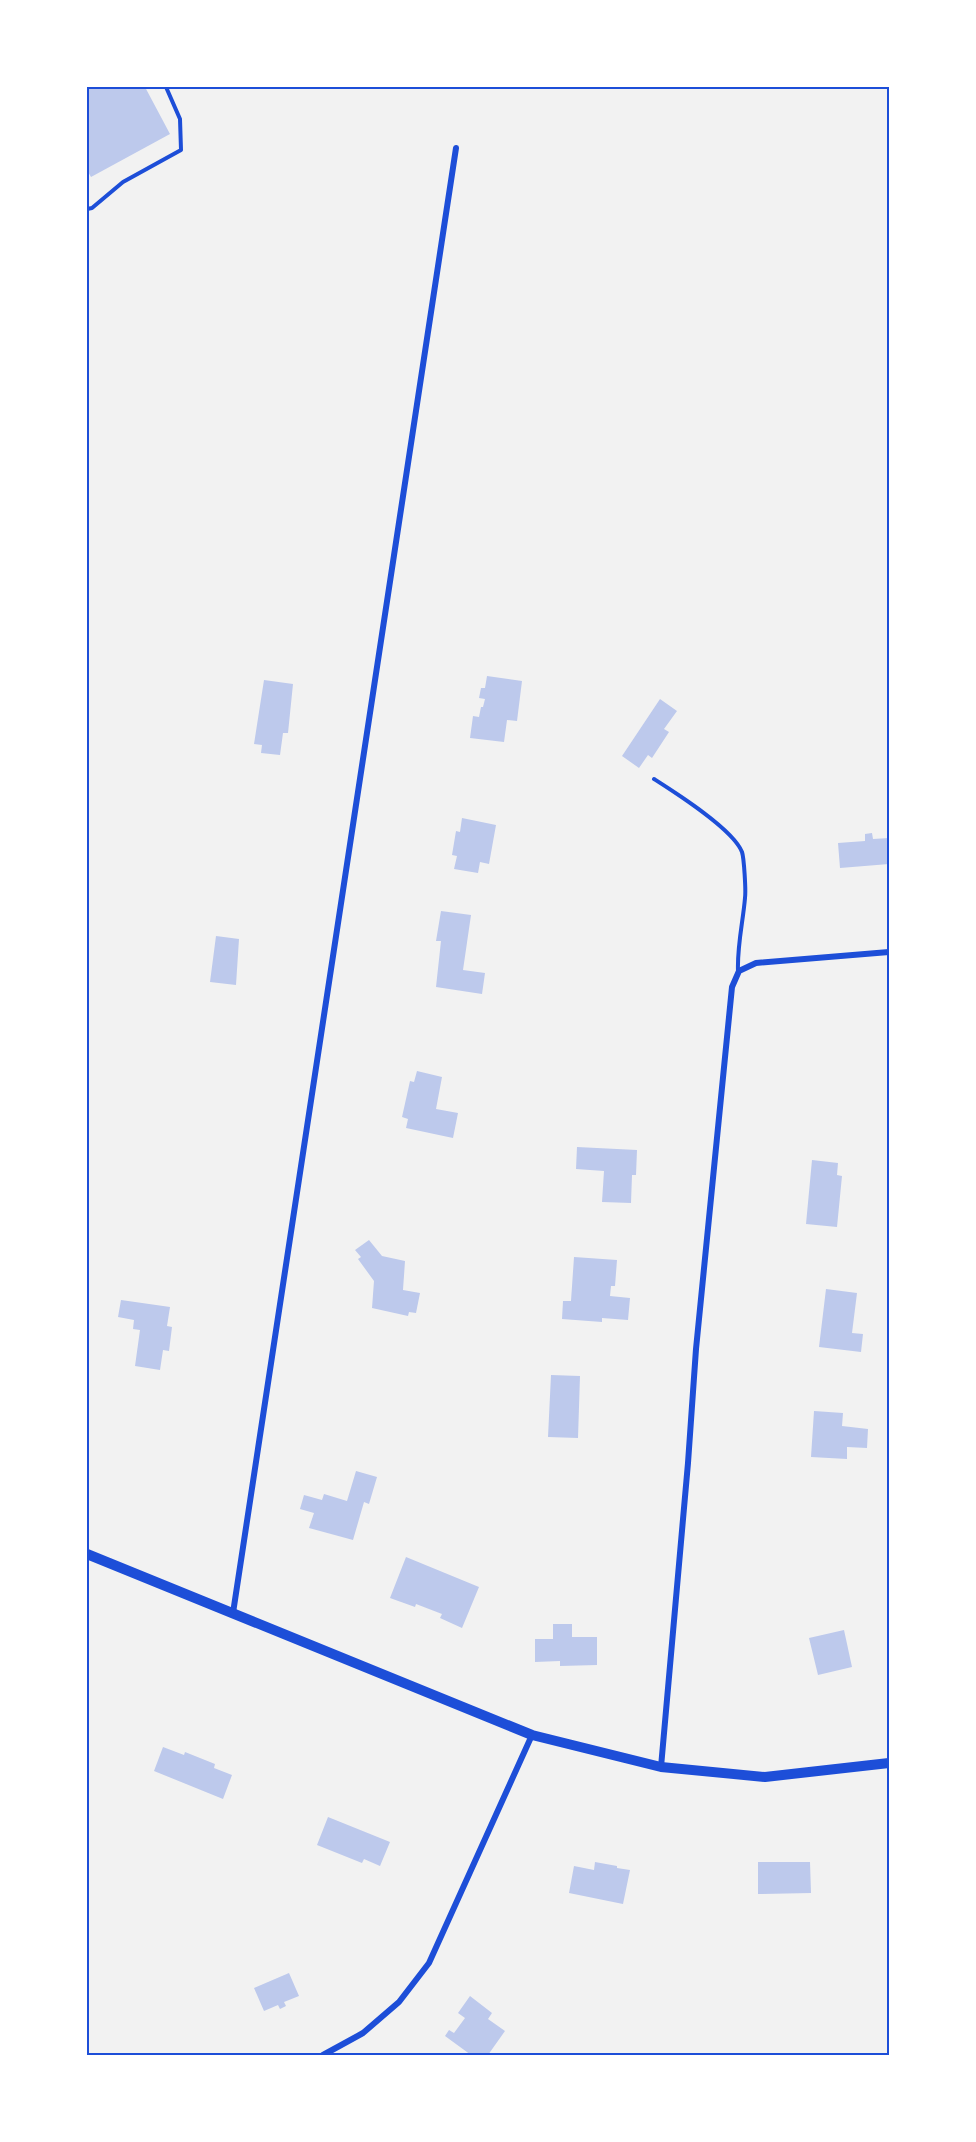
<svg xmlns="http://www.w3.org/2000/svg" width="976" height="2142" font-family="Helvetica,sans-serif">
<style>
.building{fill:#bdc9ec}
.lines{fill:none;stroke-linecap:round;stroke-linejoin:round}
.service{stroke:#1d4ed8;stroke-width:4}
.minor{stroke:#1d4ed8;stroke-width:6}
.tertiary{stroke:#1d4ed8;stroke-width:10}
.neatline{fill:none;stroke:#1d4ed8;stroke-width:2}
</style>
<rect width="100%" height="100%" fill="#f2f2f2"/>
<!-- building -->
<path class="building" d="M87,87h58l25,47 -79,43 -4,-7z
M487,676l35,5 -5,40 -10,-1 -3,22 -34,-4 3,-22 6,1 2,-10h2l2,-8 -6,-1 2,-10h4z
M264,680l29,4 -5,49h-5l-3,22 -19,-2 1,-8 -8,-1z
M660,699l17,12 -13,18 5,3 -17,26 -4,-3 -9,13 -17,-12z
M462,818l34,7 -7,39 -9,-2 -2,11 -24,-4 3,-13 -5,-1 4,-24 4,1z
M872,833l1,6 16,-1v26l-49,4 -2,-25 27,-2v-7z
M441,911l30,4 -8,55 22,3 -3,21 -46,-7 5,-46h-5z
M216,936l23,3 -3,46 -26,-3z
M417,1071l25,6 -6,32 22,4 -5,25 -47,-10 2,-9 -6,-2 8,-36 4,1z
M577,1147l60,3 -1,25h-4l-1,28 -29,-1 2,-31 -28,-2z
M812,1160l26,3 -1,12 5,1 -5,51 -31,-3z
M369,1240l13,16 23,5 -2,29 17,3 -4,20 -7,-1 -1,4 -36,-8 2,-27 -16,-22 3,-2 -6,-7z
M574,1257l43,3 -2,26h-4l-1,10 20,2 -2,22 -26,-2v4l-40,-3 1,-18h8z
M826,1289l31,4 -5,40 11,1 -2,18 -42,-5z
M121,1300l49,7 -3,19 5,1 -3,24 -6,-1 -3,20 -25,-4 5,-36 -7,-1 1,-9 -16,-3z
M551,1375l29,1 -2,62 -30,-1z
M814,1411l29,2 -1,13 26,3 -1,19 -20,-1v12l-36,-2z
M356,1471l21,6 -8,27 -5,-2 -11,38 -44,-12 5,-15 -14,-4 4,-14 18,5 2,-6 23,7z
M406,1557l73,30 -17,41 -22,-10 2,-4 -26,-10 -1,3 -25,-9z
M553,1624h19v13h25v28l-37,1v-5l-25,1v-23h18z
M844,1630l8,37 -34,8 -9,-37z
M163,1747l21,8 1,-3 30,12 -1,4 18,7 -9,24 -69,-28z
M328,1817l62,25 -10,24 -16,-7 -2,4 -45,-18z
M595,1862l22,4v2l13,2 -7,34 -54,-11 5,-27 20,4z
M758,1862h52l1,31 -53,1z
M289,1973l10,23 -15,6 2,4 -6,3 -2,-4 -14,6 -10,-23z
M470,1996l22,17 -4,6 17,12 -17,24h-17l-26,-19 4,-6 5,3 11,-15 -7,-5z"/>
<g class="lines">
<!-- service -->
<path class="service" d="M87,209l5,-1 31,-26 58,-32 -1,-31 -14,-32
M654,779c22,14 79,50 88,73 2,6 4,38 3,46 -2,24 -8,48 -7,73"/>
<!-- minor -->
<path class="minor" d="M233,1613l223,-1465
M661,1767l27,-304 8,-114 36,-362 7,-16 17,-8 133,-11
M323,2055l40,-22 36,-31 30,-39 103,-228"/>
<!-- tertiary -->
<path class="tertiary" d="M87,1554l445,181 129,32 104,10 124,-14"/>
</g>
<!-- border -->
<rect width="976" height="2142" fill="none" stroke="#ffffff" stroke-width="177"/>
<rect x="88" y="88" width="800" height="1966" class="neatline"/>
</svg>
